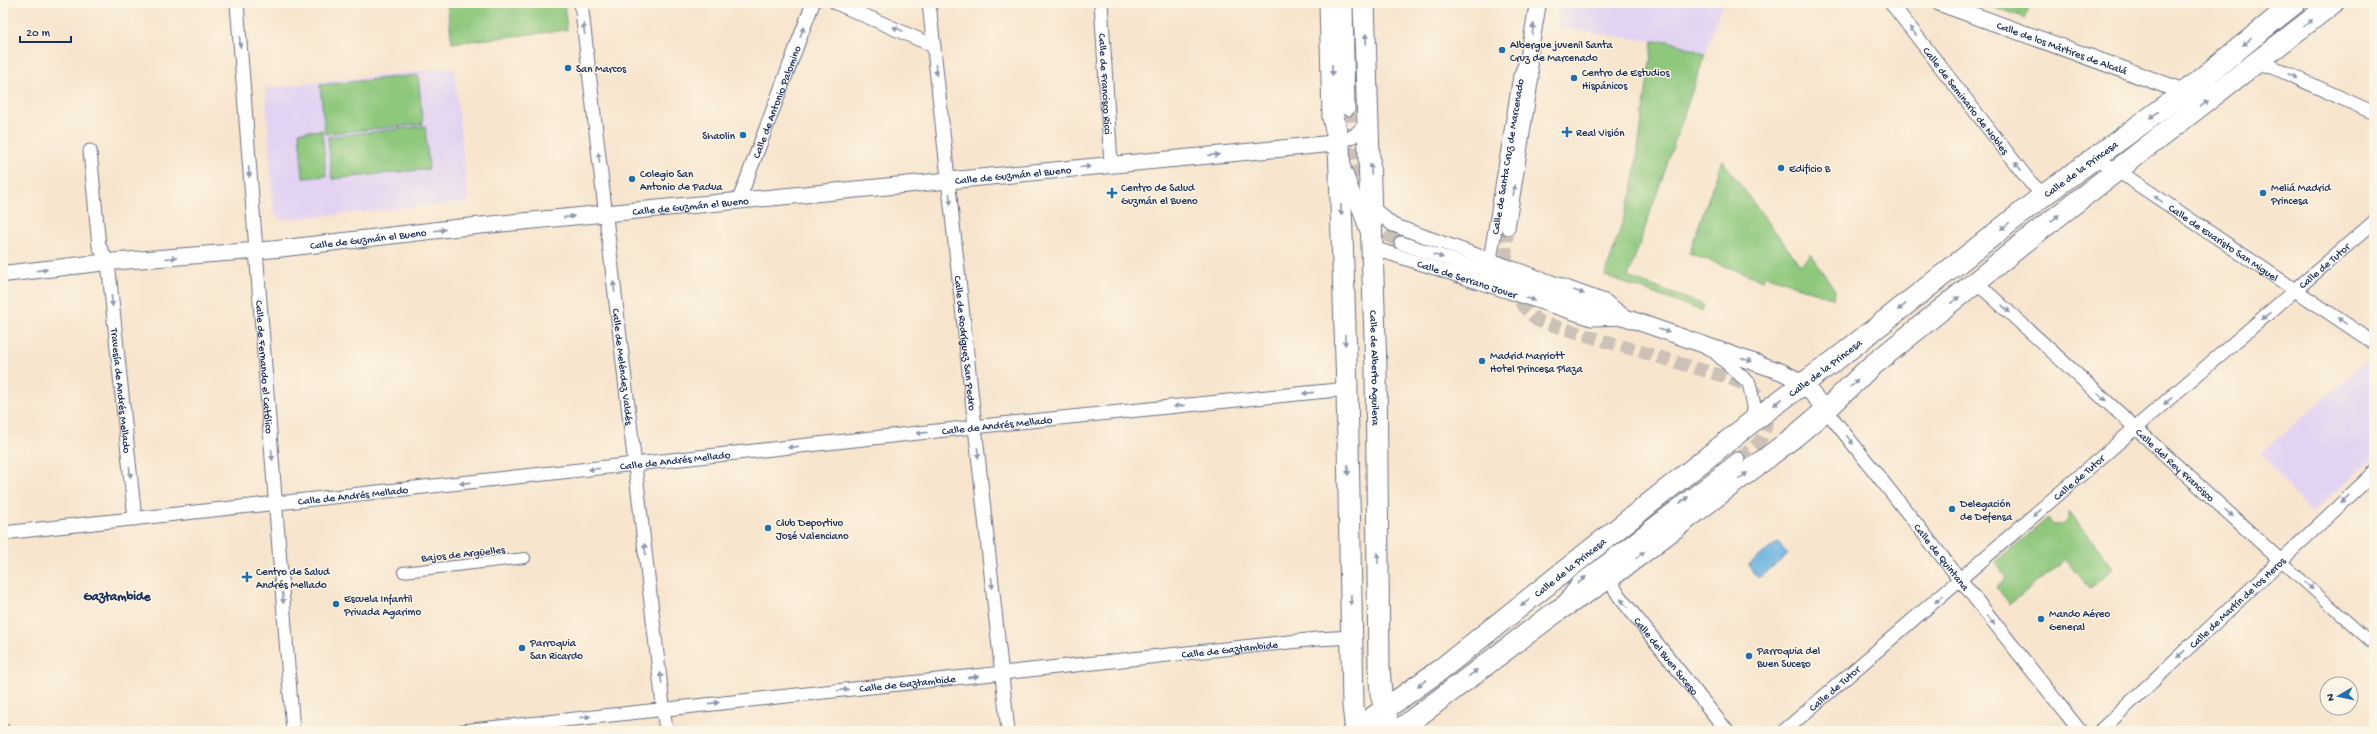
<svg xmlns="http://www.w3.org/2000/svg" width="2377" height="734" font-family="'Gochi Hand',sans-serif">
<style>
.built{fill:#e3d3f2}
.green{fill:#8ec87d;stroke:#547c6e}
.water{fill:#66b2df;stroke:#40709e}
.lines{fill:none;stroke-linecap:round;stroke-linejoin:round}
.minor-tunnel{stroke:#cbc1b7;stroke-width:13;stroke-dasharray:13 6;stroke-linecap:butt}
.pedestrian-casing{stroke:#686f85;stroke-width:12}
.minor-casing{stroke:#686f85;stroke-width:15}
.tertiary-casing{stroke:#686f85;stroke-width:18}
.primary-casing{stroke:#686f85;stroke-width:23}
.pedestrian{stroke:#fff;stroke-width:10}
.minor{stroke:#fff;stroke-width:13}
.tertiary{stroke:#fff;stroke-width:16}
.primary{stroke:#fff;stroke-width:21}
.oneway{fill:#8d97ae}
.poi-dot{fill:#1f6fb2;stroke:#fcf5e5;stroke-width:1.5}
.labels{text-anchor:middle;stroke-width:3;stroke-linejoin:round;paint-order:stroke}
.poi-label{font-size:11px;fill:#1b2f5e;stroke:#fcf5e5;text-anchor:start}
.street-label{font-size:11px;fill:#1b2f5e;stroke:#fcf5e5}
.quarter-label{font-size:13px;font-weight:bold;fill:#1b2f5e;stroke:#fcf5e5}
</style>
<rect width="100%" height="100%" fill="#fcf5e5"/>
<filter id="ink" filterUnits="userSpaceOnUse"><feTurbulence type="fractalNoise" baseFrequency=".025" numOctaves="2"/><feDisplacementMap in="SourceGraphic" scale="8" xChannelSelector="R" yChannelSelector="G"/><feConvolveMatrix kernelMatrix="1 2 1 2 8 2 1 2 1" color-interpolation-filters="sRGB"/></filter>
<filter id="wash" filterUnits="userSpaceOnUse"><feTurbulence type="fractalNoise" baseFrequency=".012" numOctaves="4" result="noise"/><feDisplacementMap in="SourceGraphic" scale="16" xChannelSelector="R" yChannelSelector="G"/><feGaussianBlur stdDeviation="0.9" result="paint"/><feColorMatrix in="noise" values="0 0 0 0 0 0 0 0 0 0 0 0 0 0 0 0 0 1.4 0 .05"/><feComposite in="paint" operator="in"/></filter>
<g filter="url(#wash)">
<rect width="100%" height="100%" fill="#f7e5cd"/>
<!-- built -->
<path class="built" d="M1560,3h163l-18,51 -36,-13h-19l-93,-14z
M454,67l14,135 -186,18 -8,-6 -9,-126z
M2371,357l3,2v97l-63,58 -50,-61z"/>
<!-- green -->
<path class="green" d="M447,3h117l3,27 -115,13z
M1984,3h47l-6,15z
M1653,41h16l36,13 -77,223 76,28 -2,6 -97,-35 27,-83z
M418,75l5,49 -98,10 -5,-49z
M425,126l4,43 -97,10 -4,-42z
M322,130l4,46 -23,2 -4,-46z
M1722,160l78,105 11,-11 24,36 -1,9 -69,-24 -2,5 -74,-27z
M2069,512l45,56 -25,20 -23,-29 -56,45 -14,-17 10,-9 -11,-15 53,-45 5,7h9l7,-5z"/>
<!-- water -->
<path class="water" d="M1778,542l10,13 -30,23 -10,-13z"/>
</g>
<g filter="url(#ink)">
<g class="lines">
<!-- minor-tunnel -->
<path class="minor-tunnel" d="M1348,109c6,40 4,94 35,122 5,5 12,9 18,12
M1508,228c-5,40 -2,65 30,93l191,57c8,4 19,7 25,13 13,13 17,36 5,51 -5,6 -14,12 -21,17"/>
<!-- pedestrian casing -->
<g class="pedestrian-casing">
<path id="pedestrian" d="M2280,560l94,85
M403,572l122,-14"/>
</g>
<!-- minor casing -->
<g class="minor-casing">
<g id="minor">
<path id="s1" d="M237,3l56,728"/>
<path id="s2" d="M581,3l85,728"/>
<path d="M836,3l98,43"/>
<path id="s3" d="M929,3l79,728"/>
<path id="s4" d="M1101,3l10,161"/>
<path d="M1346,3l2,106"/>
<path id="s5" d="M1891,3l139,179 14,13"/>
<path d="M2255,65l18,2 101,46"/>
<path d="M1340,149l-1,-6 16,-8 14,-15"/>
<path id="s6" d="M90,151l9,95 9,16 27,257"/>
<path id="s7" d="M2091,160l9,1 18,10 256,172"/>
<path id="s8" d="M1346,173l27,75 219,71 35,-1"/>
<path id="s9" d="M739,200l74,-197"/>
<path d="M1369,205l24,20 212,76 22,17"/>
<path d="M1508,228l24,-152 -3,-21"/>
<path d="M1401,243l215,72"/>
<path id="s10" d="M1490,260l30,-184 9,-21"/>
<path id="s11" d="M1977,283l303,277"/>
<path d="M1710,348l39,35 5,23 -1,15"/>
<path id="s12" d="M1826,410l254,321"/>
<path id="s13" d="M3,533l998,-109 346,-35"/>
<path id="s14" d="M1609,578l10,18 108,135"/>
<path d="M1565,601l13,-18 160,-124"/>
<path d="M3,730v1"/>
<path id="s15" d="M463,731c284,-33 569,-60 854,-92l35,-2"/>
<path id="s16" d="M1784,731l590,-509"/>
<path id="s17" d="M2100,731l274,-258"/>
</g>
</g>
<!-- tertiary casing -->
<g class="tertiary-casing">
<g id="tertiary">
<path id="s18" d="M1940,3l245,89"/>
<path d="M1529,55l9,-52"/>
<path id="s19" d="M3,274l105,-12 169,-13 178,-21 884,-85"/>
<path d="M1627,318l155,54 21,11 23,27"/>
</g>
</g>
<!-- primary casing -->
<g class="primary-casing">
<g id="primary">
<path d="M1330,3l3,114 6,26 8,246 6,317 3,25"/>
<path id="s20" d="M1364,3l12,366 3,298 2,26 7,30"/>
<path id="s21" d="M1354,731l86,-61 313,-249 85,-63 206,-163 141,-103 110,-89"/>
<path d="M1398,731l159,-120 52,-33 185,-141 32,-27 42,-41 168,-136 297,-230"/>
</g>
</g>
<!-- pedestrian -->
<use href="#pedestrian" class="pedestrian"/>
<!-- minor -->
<use href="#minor" class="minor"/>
<!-- tertiary -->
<use href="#tertiary" class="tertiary"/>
<!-- primary -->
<use href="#primary" class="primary"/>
</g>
<!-- one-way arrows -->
<defs><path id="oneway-solid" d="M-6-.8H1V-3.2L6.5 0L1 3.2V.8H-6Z"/></defs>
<g class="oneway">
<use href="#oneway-solid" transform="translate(2308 23) rotate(-39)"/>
<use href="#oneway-solid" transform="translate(584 29) rotate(-97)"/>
<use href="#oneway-solid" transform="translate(898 29) rotate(-157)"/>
<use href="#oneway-solid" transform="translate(1533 29) rotate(-81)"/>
<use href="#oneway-solid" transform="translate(1913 31) rotate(-128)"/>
<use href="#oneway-solid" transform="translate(802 32) rotate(-70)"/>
<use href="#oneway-solid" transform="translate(1366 39) rotate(-93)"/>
<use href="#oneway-solid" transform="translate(240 42) rotate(86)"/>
<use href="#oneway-solid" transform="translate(2247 42) rotate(141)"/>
<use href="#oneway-solid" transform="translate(936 70) rotate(84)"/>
<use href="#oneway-solid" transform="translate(1332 70) rotate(89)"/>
<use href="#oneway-solid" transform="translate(2293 76) rotate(24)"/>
<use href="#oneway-solid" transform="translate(2204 104) rotate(-38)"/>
<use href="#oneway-solid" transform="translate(2154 115) rotate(144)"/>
<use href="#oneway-solid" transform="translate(1214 155) rotate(-5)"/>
<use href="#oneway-solid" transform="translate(599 158) rotate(-97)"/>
<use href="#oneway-solid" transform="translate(2018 166) rotate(-128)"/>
<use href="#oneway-solid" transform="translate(1085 167) rotate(-5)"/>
<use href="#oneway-solid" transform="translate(1371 169) rotate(-92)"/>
<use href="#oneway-solid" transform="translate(249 172) rotate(86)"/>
<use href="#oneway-solid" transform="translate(1514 190) rotate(-81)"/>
<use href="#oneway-solid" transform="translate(950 199) rotate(84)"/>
<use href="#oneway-solid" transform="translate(2158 199) rotate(-146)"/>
<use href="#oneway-solid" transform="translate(1341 210) rotate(88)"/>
<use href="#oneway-solid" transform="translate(569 217) rotate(-6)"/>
<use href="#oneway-solid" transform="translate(2055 218) rotate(-39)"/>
<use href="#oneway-solid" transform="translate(2005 226) rotate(142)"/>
<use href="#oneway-solid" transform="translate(440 230) rotate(-7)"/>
<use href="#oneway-solid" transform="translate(1438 256) rotate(18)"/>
<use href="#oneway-solid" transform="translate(171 258) rotate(-4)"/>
<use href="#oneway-solid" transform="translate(42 270) rotate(-7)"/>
<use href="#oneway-solid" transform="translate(614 287) rotate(-97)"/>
<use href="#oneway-solid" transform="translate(1579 292) rotate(20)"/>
<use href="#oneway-solid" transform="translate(1530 299) rotate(18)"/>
<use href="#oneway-solid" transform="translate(1955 300) rotate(-38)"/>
<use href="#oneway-solid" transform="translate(112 301) rotate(84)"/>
<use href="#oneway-solid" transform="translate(1902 307) rotate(141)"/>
<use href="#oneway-solid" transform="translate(2006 309) rotate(43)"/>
<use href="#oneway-solid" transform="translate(2266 316) rotate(139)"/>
<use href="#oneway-solid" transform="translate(2342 321) rotate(-146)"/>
<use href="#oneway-solid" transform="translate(1664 331) rotate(19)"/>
<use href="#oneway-solid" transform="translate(1345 340) rotate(88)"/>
<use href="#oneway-solid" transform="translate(1747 360) rotate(18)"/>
<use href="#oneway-solid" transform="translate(1854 383) rotate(-45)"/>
<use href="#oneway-solid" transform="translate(1308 393) rotate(174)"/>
<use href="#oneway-solid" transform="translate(2102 397) rotate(43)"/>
<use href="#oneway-solid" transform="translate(2168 401) rotate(139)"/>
<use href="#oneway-solid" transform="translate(1778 402) rotate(143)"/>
<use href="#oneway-solid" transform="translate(1179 406) rotate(174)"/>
<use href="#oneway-solid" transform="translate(922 433) rotate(174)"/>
<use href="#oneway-solid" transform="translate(1850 440) rotate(52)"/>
<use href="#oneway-solid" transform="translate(793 447) rotate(174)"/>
<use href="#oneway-solid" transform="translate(978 453) rotate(84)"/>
<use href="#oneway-solid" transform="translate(272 455) rotate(85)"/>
<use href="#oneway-solid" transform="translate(594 469) rotate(174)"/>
<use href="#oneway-solid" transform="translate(1348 470) rotate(89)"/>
<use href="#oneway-solid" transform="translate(130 472) rotate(84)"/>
<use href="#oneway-solid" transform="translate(1743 476) rotate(-38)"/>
<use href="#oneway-solid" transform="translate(465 483) rotate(174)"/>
<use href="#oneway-solid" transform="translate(2345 499) rotate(137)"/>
<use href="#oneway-solid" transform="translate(1684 500) rotate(-38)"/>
<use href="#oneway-solid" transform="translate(2037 513) rotate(140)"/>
<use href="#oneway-solid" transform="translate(2229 513) rotate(42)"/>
<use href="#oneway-solid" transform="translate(645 549) rotate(-97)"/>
<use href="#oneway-solid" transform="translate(1640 555) rotate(-37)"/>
<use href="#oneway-solid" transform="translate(1378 558) rotate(-91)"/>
<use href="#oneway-solid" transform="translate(1582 580) rotate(-40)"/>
<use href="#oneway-solid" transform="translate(992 583) rotate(84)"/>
<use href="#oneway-solid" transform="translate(2309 586) rotate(42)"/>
<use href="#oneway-solid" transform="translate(283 598) rotate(86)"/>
<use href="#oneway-solid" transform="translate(1939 599) rotate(139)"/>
<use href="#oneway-solid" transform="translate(1351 600) rotate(88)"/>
<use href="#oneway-solid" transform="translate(1525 603) rotate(142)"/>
<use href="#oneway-solid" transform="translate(1624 603) rotate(-129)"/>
<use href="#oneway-solid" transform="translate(1991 620) rotate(51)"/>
<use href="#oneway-solid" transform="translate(2181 654) rotate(136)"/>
<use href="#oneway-solid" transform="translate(1473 673) rotate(-37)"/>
<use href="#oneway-solid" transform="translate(973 677) rotate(-6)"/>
<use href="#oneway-solid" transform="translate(661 678) rotate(-97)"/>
<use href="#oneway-solid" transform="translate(1422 683) rotate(144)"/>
<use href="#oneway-solid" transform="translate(843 690) rotate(-6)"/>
<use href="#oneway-solid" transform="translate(714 703) rotate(-6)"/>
<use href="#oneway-solid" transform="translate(585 717) rotate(-7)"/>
</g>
</g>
<!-- markers -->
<g class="poi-dot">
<circle cx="1502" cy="50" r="4"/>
<circle cx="568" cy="68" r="4"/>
<circle cx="1574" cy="78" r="4"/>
<path d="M1565 126h4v4h4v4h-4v4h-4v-4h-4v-4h4z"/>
<circle cx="743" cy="135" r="4"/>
<circle cx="1781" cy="168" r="4"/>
<circle cx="632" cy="179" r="4"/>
<path d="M1110 187h4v4h4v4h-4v4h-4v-4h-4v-4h4z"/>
<circle cx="2263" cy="193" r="4"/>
<circle cx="1482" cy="361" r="4"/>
<circle cx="1952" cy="509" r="4"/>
<circle cx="768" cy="528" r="4"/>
<path d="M245 571h4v4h4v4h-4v4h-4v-4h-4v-4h4z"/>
<circle cx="336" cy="604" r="4"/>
<circle cx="2041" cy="619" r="4"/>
<circle cx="522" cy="648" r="4"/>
<circle cx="1749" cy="656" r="4"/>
</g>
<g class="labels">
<!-- poi labels -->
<g class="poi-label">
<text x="1510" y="48">Albergue juvenil Santa<tspan x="1510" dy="13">Cruz de Marcenado</tspan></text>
<text x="576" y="72">San Marcos</text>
<text x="1582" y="76">Centro de Estudios<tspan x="1582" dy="13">Hispánicos</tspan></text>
<text x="1576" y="136">Real Visión</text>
<text x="735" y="139" text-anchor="end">Shaolin</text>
<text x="1789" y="172">Edificio B</text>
<text x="640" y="177">Colegio San<tspan x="640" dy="13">Antonio de Padua</tspan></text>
<text x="1121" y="191">Centro de Salud<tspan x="1121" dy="13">Guzmán el Bueno</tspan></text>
<text x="2271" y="191">Meliá Madrid<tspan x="2271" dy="13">Princesa</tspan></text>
<text x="1490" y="359">Madrid Marriott<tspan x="1490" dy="13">Hotel Princesa Plaza</tspan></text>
<text x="1960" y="507">Delegación<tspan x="1960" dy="13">de Defensa</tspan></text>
<text x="776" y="526">Club Deportivo<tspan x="776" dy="13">José Valenciano</tspan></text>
<text x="256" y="575">Centro de Salud<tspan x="256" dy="13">Andrés Mellado</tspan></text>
<text x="344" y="602">Escuela Infantil<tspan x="344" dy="13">Privada Agarimo</tspan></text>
<text x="2049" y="617">Mando Aéreo<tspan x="2049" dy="13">General</tspan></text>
<text x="530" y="646">Parroquia<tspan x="530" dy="13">San Ricardo</tspan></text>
<text x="1757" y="654">Parroquia del<tspan x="1757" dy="13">Buen Suceso</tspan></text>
</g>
<!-- street labels -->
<g class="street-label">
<text dy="4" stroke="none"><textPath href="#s18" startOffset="130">Calle de los Mártires de Alcalá</textPath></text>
<text dy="4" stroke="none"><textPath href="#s4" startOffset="81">Calle de Francisco Ricci</textPath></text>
<text dy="4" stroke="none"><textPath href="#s5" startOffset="123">Calle de Seminario de Nobles</textPath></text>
<text dy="4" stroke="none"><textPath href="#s9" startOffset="105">Calle de Antonio Palomino</textPath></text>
<text dy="4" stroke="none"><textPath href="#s10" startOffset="105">Calle de Santa Cruz de Marcenado</textPath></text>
<text dy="4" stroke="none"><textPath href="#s21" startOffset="919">Calle de la Princesa</textPath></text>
<text dy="4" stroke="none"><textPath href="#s19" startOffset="1015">Calle de Guzmán el Bueno</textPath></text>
<text dy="4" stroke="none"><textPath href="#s19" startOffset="691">Calle de Guzmán el Bueno</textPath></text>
<text dy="4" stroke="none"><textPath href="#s19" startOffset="367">Calle de Guzmán el Bueno</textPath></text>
<text dy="4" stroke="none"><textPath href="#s7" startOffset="157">Calle de Evaristo San Miguel</textPath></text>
<text dy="4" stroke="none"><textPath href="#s16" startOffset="713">Calle de Tutor</textPath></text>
<text dy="4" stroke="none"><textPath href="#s8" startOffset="179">Calle de Serrano Jover</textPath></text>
<text dy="4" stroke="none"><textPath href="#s3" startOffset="342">Calle de Rodríguez San Pedro</textPath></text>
<text dy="4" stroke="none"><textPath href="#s1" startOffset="365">Calle de Fernando el Católico</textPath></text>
<text dy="4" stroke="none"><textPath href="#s2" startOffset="366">Calle de Meléndez Valdés</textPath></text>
<text dy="4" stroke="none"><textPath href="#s21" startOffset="595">Calle de la Princesa</textPath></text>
<text dy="4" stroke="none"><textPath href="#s20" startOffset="365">Calle de Alberto Aguilera</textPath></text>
<text dy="4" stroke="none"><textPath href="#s6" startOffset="243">Travesía de Andrés Mellado</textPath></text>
<text dy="4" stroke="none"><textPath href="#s13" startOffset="1000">Calle de Andrés Mellado</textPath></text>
<text dy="4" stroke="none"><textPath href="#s13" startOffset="676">Calle de Andrés Mellado</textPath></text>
<text dy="4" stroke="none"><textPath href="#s11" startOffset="269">Calle del Rey Francisco</textPath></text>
<text dy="4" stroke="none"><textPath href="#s16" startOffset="389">Calle de Tutor</textPath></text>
<text dy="4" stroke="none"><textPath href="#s13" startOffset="352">Calle de Andrés Mellado</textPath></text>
<text transform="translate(463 553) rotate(-6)" y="4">Bajos de Argüelles</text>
<text dy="4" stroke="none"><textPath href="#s12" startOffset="187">Calle de Quintana</textPath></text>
<text dy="4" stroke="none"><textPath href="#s21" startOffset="271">Calle de la Princesa</textPath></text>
<text dy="4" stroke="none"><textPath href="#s17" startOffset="188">Calle de Martín de los Heros</textPath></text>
<text dy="4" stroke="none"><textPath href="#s15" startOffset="771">Calle de Gaztambide</textPath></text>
<text dy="4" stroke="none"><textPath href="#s14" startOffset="97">Calle del Buen Suceso</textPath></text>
<text dy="4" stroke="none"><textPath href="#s15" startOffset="447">Calle de Gaztambide</textPath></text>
<text dy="4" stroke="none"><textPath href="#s16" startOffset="66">Calle de Tutor</textPath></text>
</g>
<!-- quarter labels -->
<g class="quarter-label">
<text x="117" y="600">Gaztambide</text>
</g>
</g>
<!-- margin -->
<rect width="2377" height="734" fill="none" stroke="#fcf5e5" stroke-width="16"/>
<!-- north arrow -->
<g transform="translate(2339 696) rotate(261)"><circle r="19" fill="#fcf5e5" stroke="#a2a6af"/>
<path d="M0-3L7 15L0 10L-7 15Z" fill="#1f6fb2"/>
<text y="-6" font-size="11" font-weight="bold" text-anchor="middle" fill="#1b2f5e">N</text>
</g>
<!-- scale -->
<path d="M20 36v6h51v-6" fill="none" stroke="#1b2f5e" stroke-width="2"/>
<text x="26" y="36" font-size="12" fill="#1b2f5e" stroke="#fcf5e5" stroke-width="3" paint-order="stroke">20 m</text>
</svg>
